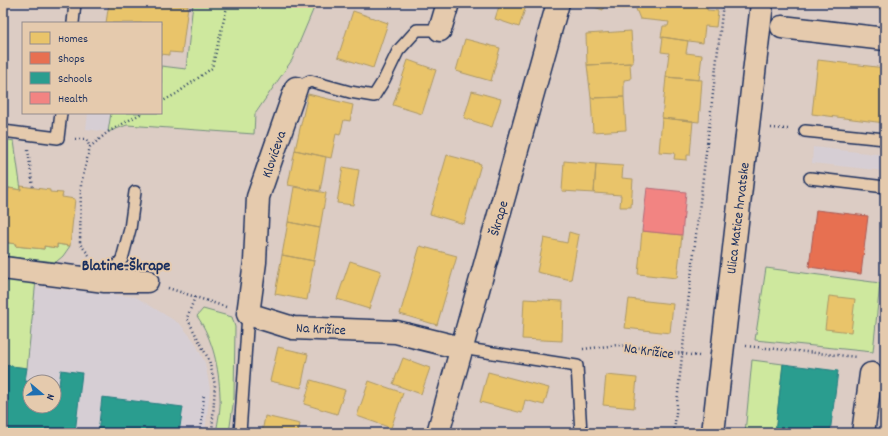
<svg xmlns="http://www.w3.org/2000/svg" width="888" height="436" font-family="Dekko,sans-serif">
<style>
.built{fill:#d6ced4;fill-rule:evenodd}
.green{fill:#cee89e;stroke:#748c7e}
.homes{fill:#e9c46a;stroke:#ab9766}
.shops{fill:#e76f51;stroke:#aa5c55}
.schools{fill:#2a9d8f;stroke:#267c80}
.health{fill:#f28482;stroke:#b26a77}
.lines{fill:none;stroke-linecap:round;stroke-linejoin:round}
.service-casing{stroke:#1b2f5e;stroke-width:14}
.minor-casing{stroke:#1b2f5e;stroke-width:25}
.tertiary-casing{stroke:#1b2f5e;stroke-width:25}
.path{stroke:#1b2f5e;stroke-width:2.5;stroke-dasharray:1 3;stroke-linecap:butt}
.service{stroke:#e5caad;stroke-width:11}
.minor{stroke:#e5caad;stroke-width:22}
.tertiary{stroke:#e5caad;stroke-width:22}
.labels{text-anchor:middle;stroke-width:4;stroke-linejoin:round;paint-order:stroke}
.street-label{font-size:14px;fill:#1b2f5e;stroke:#e5caad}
.quarter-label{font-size:16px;font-weight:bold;fill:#1b2f5e;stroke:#e5caad}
</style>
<rect width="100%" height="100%" fill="#dcccc4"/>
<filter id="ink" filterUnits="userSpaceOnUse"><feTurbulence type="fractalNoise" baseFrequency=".025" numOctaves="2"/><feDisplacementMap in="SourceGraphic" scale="8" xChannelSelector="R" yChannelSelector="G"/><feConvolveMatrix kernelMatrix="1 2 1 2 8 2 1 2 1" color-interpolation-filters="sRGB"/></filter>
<g filter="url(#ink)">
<!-- built -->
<path class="built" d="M88,113h23l-3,19 -22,-3z
M813,147l72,8v16l-73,-8z
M3,283l133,14 44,27 15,18 10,21 5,26 -5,44h-202zM30,382h24v24h-24z"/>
<!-- green -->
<path class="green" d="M193,3h123l-24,57 -37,54 -1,20 -127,-9 -19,7 3,-19h50v-47l25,3z
M3,139l11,2 7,49 -12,-2 -1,4 -5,-1z
M3,242l13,2 -1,2 29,3v-3l13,2v-4l13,2 -7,10 -7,6 -53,-6z
M766,268l114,15 -7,69 -118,-12z
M3,276l33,4 -9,88 -24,-3z
M203,309l29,8 3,10 -1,71 -5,35h-13c2,-12 5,-25 4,-37 -1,-28 -7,-57 -23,-80z
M752,360l31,4 -8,69h-30z"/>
<!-- homes -->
<path class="homes" d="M109,3h66l-1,1 14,2 -6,47 -13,-1v3l-8,-1v-31h-55z
M500,3h27l-8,24 -24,-8z
M582,3h42l-1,6 -19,-5 -1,6z
M637,3h70v7l11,1 -2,16 -11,-1 -2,17 -42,-6 2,-11h5l1,-4 -29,-3 -4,-10z
M844,3h37l-1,6z
M353,11l35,12 -15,45 -35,-11z
M631,31l2,32 -46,2 -1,-31z
M663,37l25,4 -2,12 16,2 -3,25 -33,-3 3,-24 -8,-1z
M465,39l35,9 -9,33 -35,-10z
M408,60l28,10 -14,44 -29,-9z
M818,60l67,8v55l-73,-9z
M630,63l1,16 -7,1v17l-33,1 -4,-33z
M666,77l36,3 -3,42 -37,-4z
M472,91l29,8 -9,28 -28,-9z
M308,94l45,11 -3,16 -6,-1 -4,15 -4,-1 -5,24 -36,-8z
M624,97l2,33 -33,2 -2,-34z
M662,118l31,3 -3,34h-3v5l-13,-1 1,-6 -16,-1z
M295,150l31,7 -6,34 -32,-6z
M447,155l34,9 -17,60 -34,-10z
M564,161l32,3 -2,29 -32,-2z
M596,164l27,2 -1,12 11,1 -2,28h-11l1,-12 -27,-2z
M343,167l16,3 -6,35 -16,-2z
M21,186l29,4v2l13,1 -1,4 13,2 -5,47 -13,-2v4l-13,-2v3l-29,-3 1,-2 -13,-2v-51l5,1v-4l13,2z
M294,187l32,6 -6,35 -32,-6z
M288,222l32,6 -6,33 -32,-6z
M642,231l40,4 -5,43 -39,-4z
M569,232l10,3 -8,45 -34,-8 7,-34 23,5z
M420,246l37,10 -20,69 -37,-11z
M282,255l32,6 -7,39 -32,-6z
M350,261l31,10 -12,38 -32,-10z
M829,296l26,3 -4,33 -26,-3z
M524,299l39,2 -1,40 -40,-2z
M629,299l44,5 -3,29 -45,-5z
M278,347l30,7 -7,34 -31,-7z
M403,358l27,10 -9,26 -28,-10z
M488,372l61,16 -5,17 -19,-5 -3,13 -42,-11z
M606,375l31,3 -3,30 -31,-3z
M311,380l34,10 -8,24 -33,-10z
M369,381l34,12 -12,35 -34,-12z
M265,416l35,8 -2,9h-36z"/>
<!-- shops -->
<path class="shops" d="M816,210l52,6 -7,58 -52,-7z"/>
<!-- schools -->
<path class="schools" d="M783,364l55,7 -8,62h-55z
M3,365l24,3 -2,13 12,1h-7v24h24v-22l5,1 2,-15 21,3 -7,60h-72z
M102,397l81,10 -4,26h-81z"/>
<!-- health -->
<path class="health" d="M647,188l39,4 -4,43 -40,-4z"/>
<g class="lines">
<!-- service casing -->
<g class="service-casing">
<path id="service" d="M73,23l2,-20
M296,88l14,-7 40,11 24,4 10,-16 14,-29 19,-21h23
M3,131l55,7 3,-25
M805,131l80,8
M810,178l75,9
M105,281l17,-22 8,-30 5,-37
M461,348l116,18 4,67
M240,433l8,-119"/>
</g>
<!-- minor casing -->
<g class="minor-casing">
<path id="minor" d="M782,27l103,12
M440,30l8,-27
M296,88l-38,109 -3,65 -7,52 45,14 103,4 65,16
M3,268l102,13h42
M438,433l120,-430
M863,433l8,-59"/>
</g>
<!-- tertiary casing -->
<g class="tertiary-casing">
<path id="tertiary" d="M713,433l49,-430"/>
</g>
<!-- path -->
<path class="path" d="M161,102l15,-8 36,-26 16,-65
M771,128l17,1
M75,139h11l4,8
M28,150l5,38
M89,255l-9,-11 1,-61 9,-36 18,-15 34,-19
M168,288l58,19
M195,297l-8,21 22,42 6,25 -3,48
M746,346l111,11
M583,349l35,-4 81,11
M201,433l3,-39
M674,433c14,-144 34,-287 49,-430"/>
<!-- service -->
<use href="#service" class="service"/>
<!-- minor -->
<use href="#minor" class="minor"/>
<!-- tertiary -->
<use href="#tertiary" class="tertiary"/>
</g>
</g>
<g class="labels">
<!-- street labels -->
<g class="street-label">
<text transform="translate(273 154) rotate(-71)" y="5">Klovićeva</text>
<text transform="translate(498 218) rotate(-74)" y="5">Škrape</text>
<text transform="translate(737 218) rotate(-83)" y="5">Ulica Matice hrvatske</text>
<text transform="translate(321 328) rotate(3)" y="5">Na Križice</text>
<text transform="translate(649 350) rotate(8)" y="5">Na Križice</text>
</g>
<!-- quarter labels -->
<g class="quarter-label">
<text x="126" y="270">Blatine-Škrape</text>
</g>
</g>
<!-- margin -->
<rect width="888" height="436" fill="none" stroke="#e5caad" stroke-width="16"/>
<rect x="8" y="8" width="872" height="420" fill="none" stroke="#1b2f5e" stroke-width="1.5" filter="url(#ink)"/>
<!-- legend -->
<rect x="22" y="22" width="140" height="92" fill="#e5caad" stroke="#948c8d"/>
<rect x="30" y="32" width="20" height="12" fill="#e9c46a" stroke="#948c8d"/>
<text x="58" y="42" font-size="12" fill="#1b2f5e">Homes</text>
<rect x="30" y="52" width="20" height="12" fill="#e76f51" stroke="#948c8d"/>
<text x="58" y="62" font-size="12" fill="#1b2f5e">Shops</text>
<rect x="30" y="72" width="20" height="12" fill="#2a9d8f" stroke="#948c8d"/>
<text x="58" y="82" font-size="12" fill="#1b2f5e">Schools</text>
<rect x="30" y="92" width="20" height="12" fill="#f28482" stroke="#948c8d"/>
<text x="58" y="102" font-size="12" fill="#1b2f5e">Health</text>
<!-- north arrow -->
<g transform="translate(42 394) rotate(109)"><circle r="19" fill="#e5caad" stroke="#948c8d"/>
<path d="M0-3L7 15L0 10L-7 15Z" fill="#1f6fb2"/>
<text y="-6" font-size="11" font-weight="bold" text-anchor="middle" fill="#1b2f5e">N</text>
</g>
</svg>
